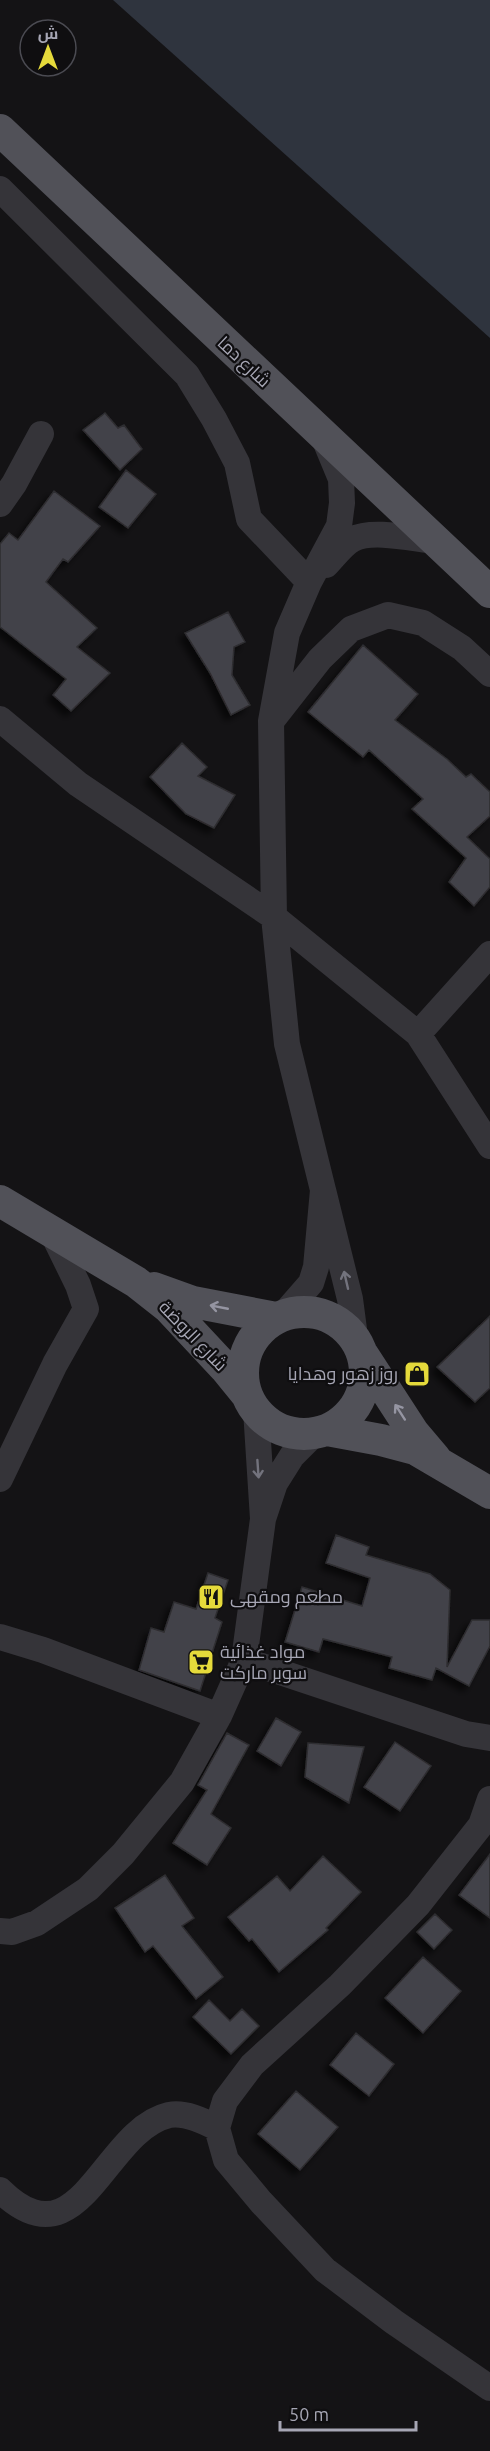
<svg xmlns="http://www.w3.org/2000/svg" width="490" height="2451" font-family="Ubuntu,Cairo,sans-serif">
<style>
.water{fill:#2f343e}
.building{fill:#434248;stroke:#2e2d30;stroke-width:1.5;filter:url(#shadow)}
.lines{fill:none;stroke-linecap:round;stroke-linejoin:round}
.minor{stroke:#353439;stroke-width:26}
.major{stroke:#515158;stroke-width:32}
.oneway{stroke:#73737d}
.oneway2{stroke:#9595a2}
.labels{text-anchor:middle;stroke-width:4.5;stroke-linejoin:round;paint-order:stroke}
.street-label{font-size:18px;fill:#a6a6b4;stroke:#0f0e10}
.poi-label{font-size:18px;fill:#a6a6b4;stroke:#0f0e10;text-anchor:start}
</style>
<defs>
<filter id="shadow"><feDropShadow dx="-5.5" dy="5.5" stdDeviation="3" flood-color="#0009"/></filter>
</defs>
<rect width="100%" height="100%" fill="#141315"/>
<!-- water -->
<path class="water" d="M113,0h377v338z"/>
<!-- building -->
<path class="building" d="M105,413l13,15 6,-3 18,24 -22,21 -37,-40z
M126,470l30,24 -28,34 -29,-21z
M54,491l46,35 -32,36 -5,-3 -17,23 51,46 -20,19 33,26 -39,38 -18,-16 13,-16 -66,-52v-83l9,-11 9,7z
M228,612l17,30 -11,5 -2,28 18,30 -19,10 -21,-42 -25,-40z
M363,645l55,49 -23,26 52,39 19,18 5,-3 19,18v24l-23,21 23,22v28l-16,19 -25,-24 17,-24 -54,-49 11,-10 -54,-49 -6,7 -55,-45z
M182,743l25,24 -9,9 37,19 -21,33 -28,-14 -36,-37z
M490,1316v72l-15,14 -38,-35z
M336,1535l33,12 -3,8 64,19 20,16 -3,77 25,-47h18v26l-21,40 -33,-18 -4,12 -43,-12 3,-11 -69,-18 -4,13 -34,-10 17,-55 60,19 8,-28 -44,-15z
M208,1573l20,7 -13,38 7,4 -22,69 -61,-21 12,-42 13,4 10,-30 22,7z
M276,1718l25,14 -20,34 -24,-15z
M227,1733l22,12 -38,69 20,14 -24,37 -34,-22 34,-53 -9,-5z
M395,1742l36,24 -31,45 -36,-24z
M308,1743l56,4 -15,56 -44,-26z
M490,1854v64l-31,-23z
M323,1856l38,36 -35,36 2,2 -49,42 -27,-33 -3,2 -21,-24 49,-41 13,15z
M165,1875l29,43 -12,8 41,51 -27,22 -43,-53 -8,6 -30,-44z
M435,1914l17,16 -18,19 -17,-17z
M423,1957l38,34 -38,42 -38,-35z
M209,2000l21,21 12,-12 17,17 -28,28 -38,-37z
M356,2033l38,31 -25,32 -39,-31z
M296,2091l42,36 -38,43 -42,-36z"/>
<g class="lines">
<!-- minor -->
<path class="minor" d="M0,189l187,186 27,44 23,44 12,56 60,63
M0,504l14,-20 27,-50
M326,565c8,-8 17,-21 27,-26 20,-10 61,0 83,2
M0,719l78,65 196,133 144,117 72,112
M273,719l47,-60 31,-30 37,-14 35,8 39,25 28,26
M418,1034l72,-80
M323,1190l-36,-146 -13,-127 -3,-196 16,-88 22,-51 30,-56 3,-23 -1,-24 -17,-41
M284,1314l27,-31 5,-16 7,-77 27,109 5,38
M256,1410l7,109 12,-36 17,-27 23,-23
M0,1479l55,-115 31,-55 -8,-24 -26,-53
M0,1637l43,13 176,66
M244,1660l222,74 24,4
M490,1799l-9,26 -63,80 -78,80 -88,80 -27,36 -8,27 9,32 35,42 64,68 69,52 96,66
M0,1931l12,1 25,-9 51,-34 35,-35 59,-72 37,-66 25,-56 19,-141
M0,2190c80,79 103,-60 169,-75 16,-3 33,5 48,13"/>
<!-- major -->
<path class="major" d="M0,130l490,462
M0,1201l136,81 33,26 56,60 22,27
M154,1288l39,14 83,16
M243 1373a61 61 0 1 1 122 0a61 61 0 1 1-122 0Z
M363,1355l50,77 22,26
M327,1430l54,10 34,9 75,44"/>
</g>
<!-- one-way arrows -->
<defs><path id="oneway-shaft" d="M-6 0H5M1.5-3L5.5 0L1.5 3" fill="none" stroke-width="1.6" stroke-linecap="round" stroke-linejoin="round" transform="scale(1.5)"/></defs>
<g class="oneway">
<use href="#oneway-shaft" transform="translate(346 1280) rotate(-103)"/>
<use href="#oneway-shaft" transform="translate(258 1469) rotate(86)"/>
</g>
<g class="oneway2">
<use href="#oneway-shaft" transform="translate(219 1307) rotate(-169)"/>
<use href="#oneway-shaft" transform="translate(400 1412) rotate(-123)"/>
</g>
<!-- icons -->
<defs>
<g id="shop-square" transform="scale(1.35)"><rect x="-9" y="-9" width="18" height="18" rx="4" fill="#e5da3b" stroke="#0f0e10"/><path d="M-5-2.5h2.3a2.7 3.5 0 0 1 5.4 0H5L5.5 6h-11ZM-1.5-2.5h3a1.5 2.3 0 0 0-3 0Z" fill="#111"/></g>
<g id="restaurant-square" transform="scale(1.35)"><rect x="-9" y="-9" width="18" height="18" rx="4" fill="#e5da3b" stroke="#0f0e10"/><path d="M-5-6h1v4h1v-4h1v4h1v-4h1v5L-1.5 .5V6h-2V.5L-5-1ZM5-6V6H3V1.5H1.5Q1.5-4 5-6Z" fill="#111"/></g>
<g id="supermarket-square" transform="scale(1.35)"><rect x="-9" y="-9" width="18" height="18" rx="4" fill="#e5da3b" stroke="#0f0e10"/><path d="M-6-5.5h2.5l.6 2H6L4.5 2H-2.5L-4.4-4H-6ZM-1.5 3.2a1.3 1.3 0 1 0 .1 0ZM3 3.2a1.3 1.3 0 1 0 .1 0Z" fill="#111"/></g>
</defs>
<g fill-rule="evenodd">
<use href="#shop-square" x="417" y="1374"/>
<use href="#restaurant-square" x="211" y="1597"/>
<use href="#supermarket-square" x="201" y="1662"/>
</g>
<g class="labels">
<!-- street labels -->
<g class="street-label">
<text transform="translate(244 362) rotate(43)" y="6">شارع دما</text>
<text transform="translate(193 1336) rotate(46)" y="6">شارع الروضة</text>
</g>
<!-- poi labels -->
<g class="poi-label">
<text x="398" y="1380" text-anchor="end">روز زهور وهدايا</text>
<text x="230" y="1603">مطعم ومقهى</text>
<text x="220" y="1658">مواد غذائية<tspan x="220" dy="21">سوبر ماركت</tspan></text>
</g>
</g>
<!-- north arrow -->
<g transform="translate(48 48)"><circle r="28" fill="#0f0e10" stroke="#4b4b52" stroke-width="1.5"/>
<path d="M0-4.5L10 22L0 15L-10 22Z" fill="#e5da3b"/>
<text y="-9" font-size="16" font-weight="bold" text-anchor="middle" fill="#a6a6b4">ش</text>
</g>
<!-- scale -->
<path d="M280 2421v9h136v-9" fill="none" stroke="#a6a6b4" stroke-width="3"/>
<text x="289" y="2421" font-size="18" fill="#a6a6b4" stroke="#0f0e10" stroke-width="4.5" paint-order="stroke">50 m</text>
</svg>
